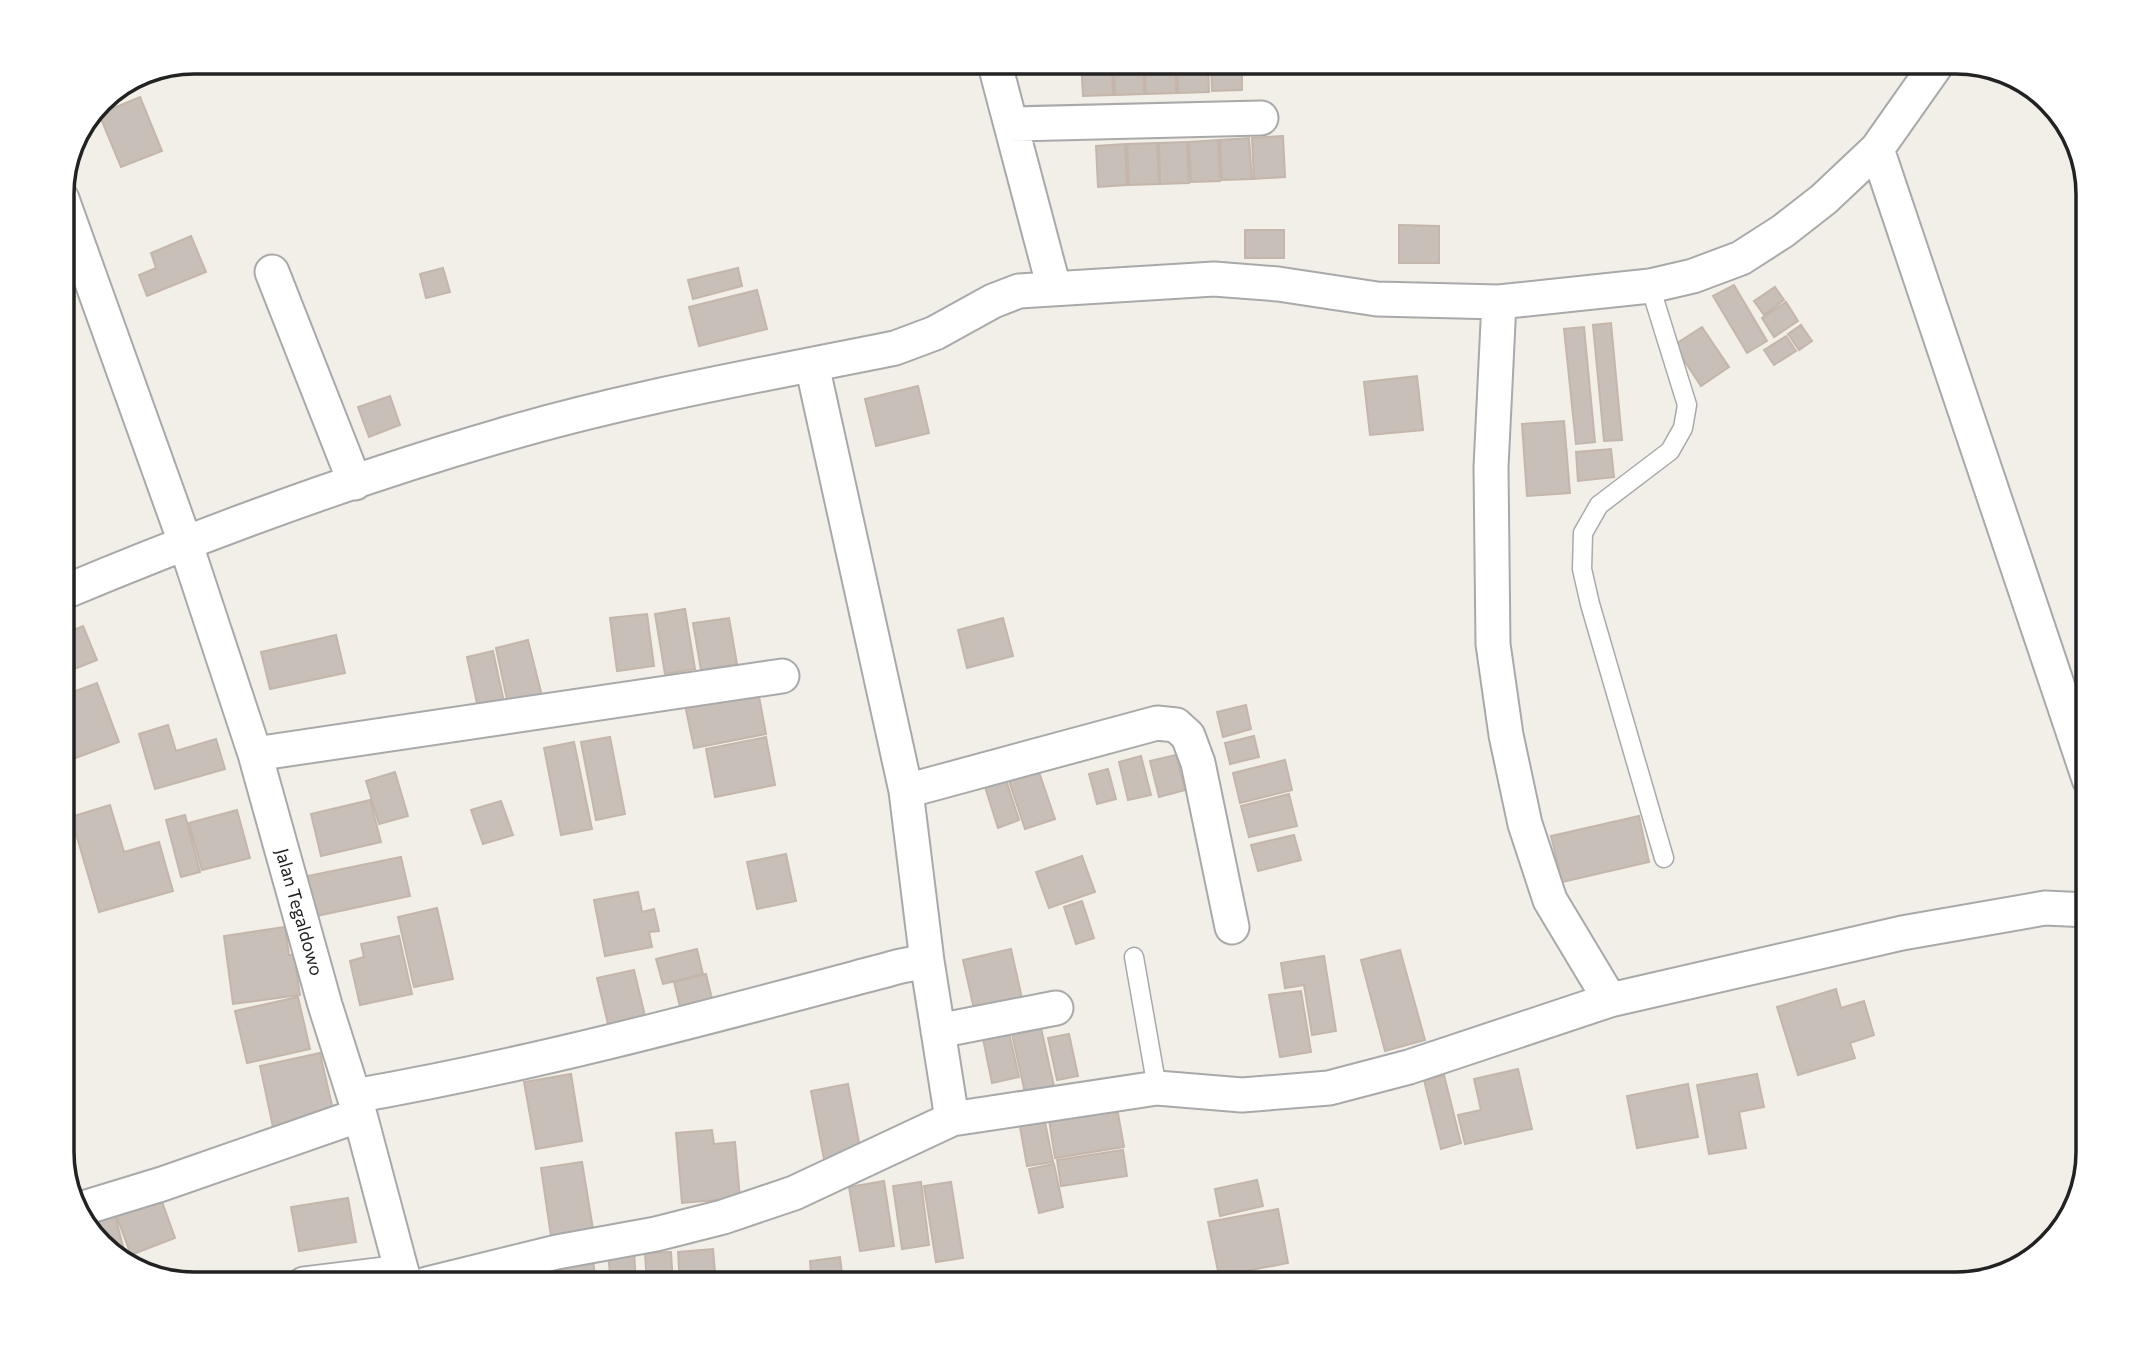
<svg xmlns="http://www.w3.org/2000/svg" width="2150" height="1345" font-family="Commissioner,sans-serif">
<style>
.building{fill:#c7bfb8;stroke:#c4b6ab;stroke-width:2}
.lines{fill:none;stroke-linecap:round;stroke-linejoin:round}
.lane-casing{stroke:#a9a9a9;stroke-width:21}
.street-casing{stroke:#a9a9a9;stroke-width:37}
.lane{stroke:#fff;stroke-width:18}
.street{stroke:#fff;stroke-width:33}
.labels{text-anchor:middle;stroke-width:7;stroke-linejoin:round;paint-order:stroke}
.street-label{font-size:18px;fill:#222;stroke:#fff}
.rim{fill:none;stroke:#222;stroke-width:3.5}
</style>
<rect width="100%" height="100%" fill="#f2efe9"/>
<!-- building -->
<path class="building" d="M1081,61h31l1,34 -30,1z
M1114,61h29l1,33 -29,1z
M1144,61h31l1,32 -30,1z
M1177,61h31l1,31 -31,1z
M1211,61h31v29l-30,1z
M142,72l3,7 -28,14 -1,-4z
M140,97l22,54 -41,16 -22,-53z
M1283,136l2,41 -31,2 -2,-41z
M1249,138l3,41 -30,1 -2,-40z
M1218,140l2,41 -29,1 -2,-40z
M1187,142l2,41 -29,1 -1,-41z
M1157,143l2,41 -30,1 -2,-41z
M1125,144l2,41 -29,2 -2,-41z
M1399,225l40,1v37h-40z
M1245,230h39v28h-39z
M191,236l15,36 -59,24 -8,-21 17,-7 -5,-15z
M443,268l7,24 -24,6 -6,-24z
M738,268l4,18 -49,13 -5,-19z
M1734,285l33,56 -20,12 -34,-57z
M1775,287l9,13 -20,15 -10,-14z
M757,290l10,39 -68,17 -10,-39z
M1786,302l12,19 -24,16 -12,-19z
M1611,323l11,117 -18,1 -11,-116z
M1801,325l11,16 -13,9 -11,-16z
M1584,327l11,115 -19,2 -12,-115z
M1702,327l27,40 -28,19 -27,-41z
M1786,336l10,15 -22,14 -10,-15z
M1417,376l6,54 -53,5 -6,-53z
M918,386l11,47 -53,13 -11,-47z
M390,396l10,29 -31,12 -11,-30z
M1564,421l6,72 -43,3 -5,-72z
M1611,449l3,28 -36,4 -2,-29z
M685,609l10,60 -30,5 -10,-60z
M647,614l7,52 -37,5 -7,-53z
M729,618l8,46 -36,6 -8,-47z
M1003,618l10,38 -46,12 -9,-38z
M83,626l14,34 -35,14v-46l2,6z
M336,635l9,38 -75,16 -9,-37z
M528,640l14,56 -34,8 -12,-56z
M493,651l11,51 -26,6 -11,-51z
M97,683l22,59 -57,21v-67z
M758,691l8,43 -72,14 -9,-43z
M1246,705l5,24 -28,8 -6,-25z
M168,725l8,26 40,-12 9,30 -70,20 -16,-55z
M1254,736l5,21 -29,7 -5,-21z
M610,737l15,77 -29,6 -15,-78z
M766,737l9,48 -60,12 -9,-48z
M574,742l18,87 -31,6 -17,-87z
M1176,755l9,35 -26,7 -9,-36z
M1141,756l10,39 -23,5 -9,-38z
M1285,760l7,30 -52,13 -7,-30z
M1108,769l8,30 -19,5 -8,-30z
M395,772l13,44 -29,8 -13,-43z
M1039,772l16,47 -30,10 -16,-48z
M1006,780l13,40 -21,8 -13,-41z
M1289,794l8,32 -48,11 -8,-31z
M370,800l11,42 -60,14 -10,-42z
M501,801l12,34 -30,9 -12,-34z
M110,805l14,47 35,-10 14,49 -74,21 -28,-95z
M237,810l13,48 -48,12 -13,-47z
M185,815l15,57 -19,5 -15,-57z
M1639,816l10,46 -87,20 -11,-46z
M1294,835l7,25 -43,11 -7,-26z
M786,854l10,47 -39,8 -10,-47z
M1082,856l13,36 -46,16 -13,-36z
M401,857l9,39 -98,21 -9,-40z
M638,892l4,20 12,-3 5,22 -10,1 3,15 -47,9 -11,-56z
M1082,901l12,37 -18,6 -12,-37z
M437,908l16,71 -39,8 -16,-70z
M285,927l4,28h5l6,40 -67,9 -9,-68z
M399,936l13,58 -52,11 -10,-44 14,-4 -3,-13z
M697,949l6,25 -40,10 -7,-25z
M1011,949l13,58 -48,11 -13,-58z
M1400,950l25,90 -40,11 -24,-91z
M1324,956l12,75 -24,4 -8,-50 -19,3 -4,-25z
M634,970l11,46 -37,8 -11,-46z
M706,974l8,33 -32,8 -8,-33z
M1836,989l5,19 23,-7 10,34 -24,8 5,15 -57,17 -21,-68z
M1301,991l10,61 -31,5 -11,-62z
M298,997l12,52 -63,14 -12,-52z
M1039,1019l15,67 -29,7 -15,-68z
M1007,1024l12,53 -27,6 -11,-54z
M1069,1034l9,42 -21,4 -9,-42z
M320,1053l14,61 -61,13 -13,-61z
M1518,1069l14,60 -67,15 -7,-29 23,-5 -7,-31z
M571,1074l11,67 -46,8 -12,-67z
M1757,1074l7,33 -25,5 7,36 -37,6 -12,-69z
M1444,1075l17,68 -20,6 -17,-69z
M848,1084l13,69 -37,6 -13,-68z
M1688,1084l10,53 -61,11 -10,-52z
M1117,1108l7,39 -69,11 -6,-39z
M1044,1117l9,45 -26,4 -8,-45z
M712,1130l2,14 21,-2 5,56 -58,5 -6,-70z
M1123,1150l4,26 -66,10 -4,-26z
M582,1162l11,67 -42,7 -10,-68z
M1054,1164l9,43 -24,6 -10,-44z
M1257,1180l6,26 -43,10 -5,-27z
M884,1181l10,65 -34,5 -11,-64z
M921,1182l8,63 -27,4 -9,-63z
M951,1182l12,76 -27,4 -12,-76z
M160,1196l15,42 -44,17 -16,-43z
M348,1198l8,44 -57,9 -8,-44z
M112,1204l13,50 -8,2 -38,-38z
M1278,1209l10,54 -69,13 -11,-54z
M713,1249l3,35h-36l-2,-32z
M634,1252l2,32h-25l-3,-30z
M671,1252l2,32h-26l-2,-31z
M840,1257l2,16 -31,3 -1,-15z
M593,1259l3,25h-103z"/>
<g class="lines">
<!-- lane casing -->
<g class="lane-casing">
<path id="lane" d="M1650,286l37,119 -4,23 -13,23 -71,54 -16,28 -1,36 8,35 74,254
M1134,957l23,131"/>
</g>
<!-- street casing -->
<g class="street-casing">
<path id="street" d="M994,61l60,227
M1011,124l250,-6
M1877,149l212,630
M62,199l123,343 70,212 70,251 35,110 45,169
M272,272l83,211
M1499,302l-8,165 2,177 13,91 19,89 25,76 60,100
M812,365l94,426 21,170
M62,593c141,-59 286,-113 434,-156 130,-39 266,-62 399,-89l40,-15 58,-32 26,-10 195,-12 64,5 99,15 122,3 151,-16 43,-10 48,-18 42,-27 41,-32 53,-50 62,-88
M255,754l527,-78
M906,791l251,-68 19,2 12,11 10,27 34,164
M938,1031l118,-23
M354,1096c184,-32 366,-82 547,-130l26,-5 25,158 205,-31 85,7 87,-7 80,-21 201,-67 292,-67 143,-25 44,2
M77,1210l85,-26 198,-69
M304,1284l98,-12
M427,1284l130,-32 99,-18 67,-17 71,-24 158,-74"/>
</g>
<!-- lane -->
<use href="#lane" class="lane"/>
<!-- street -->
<use href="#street" class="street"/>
</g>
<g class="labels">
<!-- street labels -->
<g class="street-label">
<text transform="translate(299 912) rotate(74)" y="6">Jalan Tegaldowo</text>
</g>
</g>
<!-- crop -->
<path d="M0 0H2150V1345H0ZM194 74H1956A120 120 0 0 1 2076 194V1152A120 120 0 0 1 1956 1272H194A120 120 0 0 1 74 1152V194A120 120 0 0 1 194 74Z" fill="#fff" fill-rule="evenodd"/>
<path class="rim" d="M194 74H1956A120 120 0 0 1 2076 194V1152A120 120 0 0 1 1956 1272H194A120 120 0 0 1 74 1152V194A120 120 0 0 1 194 74Z"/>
</svg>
